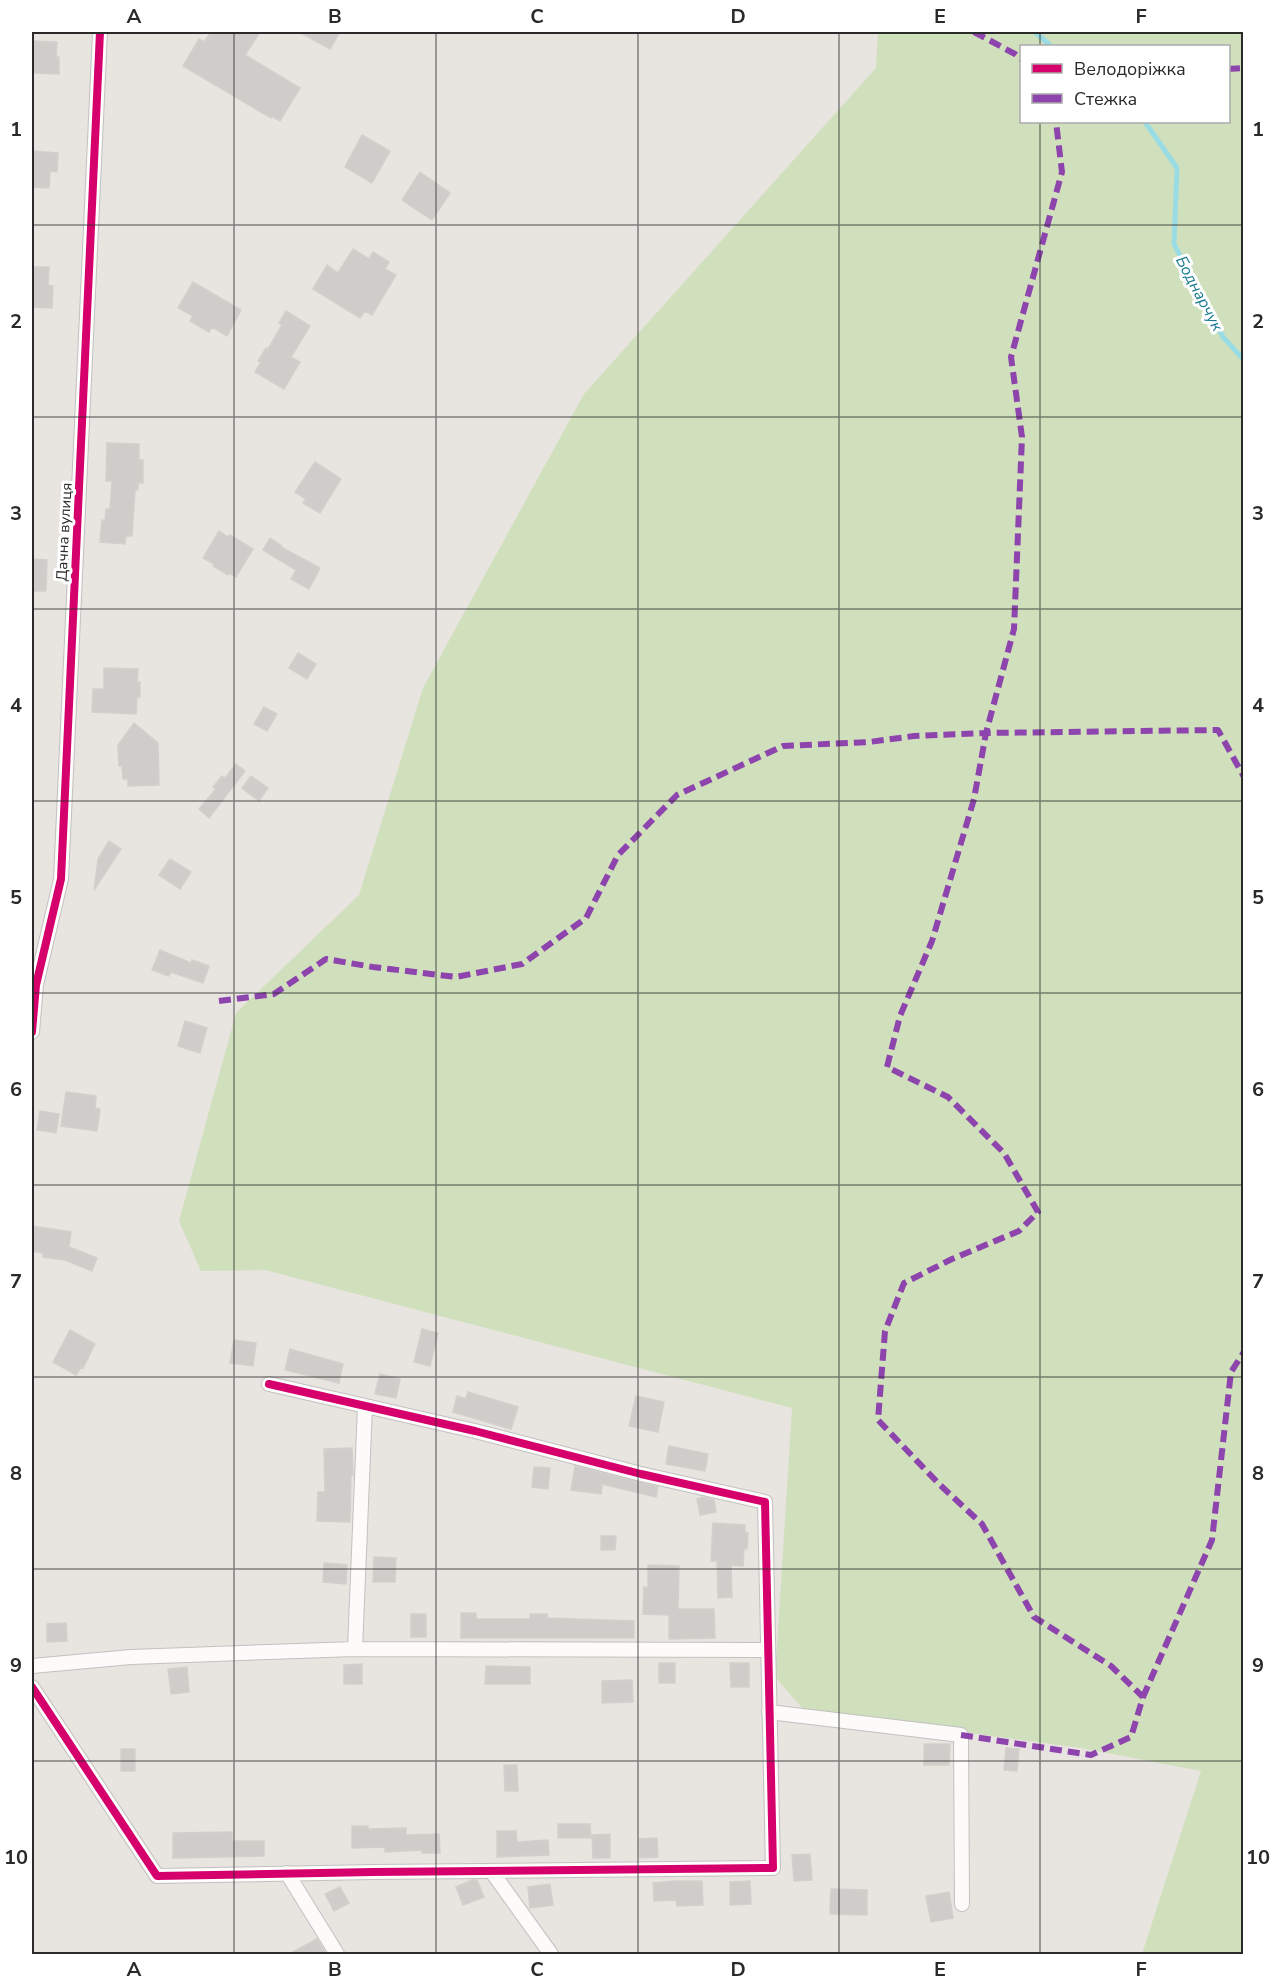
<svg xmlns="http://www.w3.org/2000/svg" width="1275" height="1986" font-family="'Nunito Sans',sans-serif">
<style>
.green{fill:#d0e0bc;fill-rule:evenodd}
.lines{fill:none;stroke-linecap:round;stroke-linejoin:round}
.stream{stroke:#9adce4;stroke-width:5}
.building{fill:#cfccca;stroke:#d3d0cc;stroke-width:1.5}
.minor-casing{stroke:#c2c1c1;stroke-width:16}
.minor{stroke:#fcfbfa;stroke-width:14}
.quiet{stroke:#8e44ad;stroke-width:6;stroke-dasharray:12 6;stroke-linecap:butt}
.cycleway-casing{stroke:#fff;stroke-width:11}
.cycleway{stroke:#d6006c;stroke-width:8}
.grid{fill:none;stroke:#2a2a2a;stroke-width:1.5;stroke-opacity:0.55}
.labels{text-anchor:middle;stroke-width:6;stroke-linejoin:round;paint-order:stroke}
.street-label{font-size:15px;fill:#2a2a2a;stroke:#fff}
.water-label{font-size:16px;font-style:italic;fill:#187990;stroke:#fff}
.neatline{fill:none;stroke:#2a2a2a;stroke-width:2}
.grid-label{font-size:20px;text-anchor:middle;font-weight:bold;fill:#2a2a2a}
</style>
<rect width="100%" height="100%" fill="#e8e4e0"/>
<!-- green -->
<path class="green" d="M878,32h365v1922h-101l59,-183 -120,-23 -276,-37 -30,-34 17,-269 -527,-138 -64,1 -22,-50 57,-208 123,-118 64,-207 161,-294 292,-326zM1022,46h206v76h-206z"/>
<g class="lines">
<!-- stream -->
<path class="stream" d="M1035,32l16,14
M1145,122l32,46 -3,76 49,93 21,23"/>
</g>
<!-- building -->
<path class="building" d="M211,32h49l-15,23 55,33 -20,33 -8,-5 -1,2 -88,-52 16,-27 5,3z
M299,32h41l-10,17z
M32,41l25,1 -1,15h3v17l-27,-1z
M362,135l28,16 -18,32 -27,-16z
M32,151l26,2 -1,19 -7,-1 -1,17 -17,-1z
M420,172l30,21 -18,27 -30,-20z
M353,249l16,10 4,-7 16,10 -4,7 11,6 -24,40 -7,-4 -5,7 -47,-29 14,-24 11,8z
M32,267h17l-1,18 5,1 -1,22 -20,-1z
M193,282l48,28 -14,26 -15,-9 -3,5 -19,-11 3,-5 -15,-8z
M286,311l24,15 -19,31 9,5 -16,27 -29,-17 6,-10 -3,-1 8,-13 2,1 14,-24 -3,-2z
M107,443l32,1v16h4v23h-5v7h-3l-3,46h-6l-1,8 -25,-2 2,-22 3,1 1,-12h4l2,-28h-6z
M315,462l26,17 -21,34 -17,-10 3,-4 -11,-7z
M219,531l9,6 2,-2 23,14 -17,28 -7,-4 -1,2 -15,-9 1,-2 -11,-6z
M270,538l12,8 -1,1 39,21 -11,21 -18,-10 5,-9 -33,-20z
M32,559l15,1 -1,31h-14z
M298,653l18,11 -9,15 -18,-11z
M104,668l34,1 -1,13h3v15h-3l-1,17 -44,-2 1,-23h11z
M264,707l13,7 -10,17 -13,-7z
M134,723l24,20 1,42 -31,1v-7h-5l-1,-13h-3l-1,-21z
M236,764l9,7 -36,47 -10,-9 17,-20 -3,-2 9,-11 3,2z
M251,776l17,12 -9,13 -17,-13z
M109,841l12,8 -27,41 4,-31z
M170,859l21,13 -11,17 -21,-14z
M160,950l31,13 1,-3 17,6 -6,17 -32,-11 -2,4 -17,-6z
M185,1021l22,7 -7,25 -22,-7z
M66,1092l30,4 -1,12 5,1 -3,22 -36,-5z
M40,1111l19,3 -3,19 -19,-3z
M32,1226l39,6 -2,15 28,11 -5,13 -27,-11 -22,-3v-4l-11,-2z
M422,1329l16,4 -8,33 -16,-4z
M70,1330l25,14 -12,24 -2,-1 -5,8 -23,-13z
M234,1340l22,3 -3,23 -23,-3z
M290,1349l53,15 -4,19 -54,-13z
M380,1374l20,5 -4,19 -21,-4z
M468,1392l50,15 -7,22 -58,-17 4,-16 9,3z
M636,1396l28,6 -6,30 -29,-6z
M669,1446l39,8 -3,17 -39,-7z
M352,1448l1,27h-2l-1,47 -33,-1 1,-29h7l-1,-43z
M575,1466l83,21 -2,10 -54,-13 -1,10 -30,-4z
M534,1467l16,1 -2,21 -16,-2z
M703,1497l11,3 2,12 -16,3 -3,-16z
M713,1523l32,2v8h3l-1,16h-3l-1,17 -12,-1 1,32 -14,1 -1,-37h-6z
M601,1536h15l-1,14h-14z
M374,1557l22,1 -1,24h-22z
M324,1563l23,2 -1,19 -23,-2z
M648,1565l31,1 -1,43h36l1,29 -46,1v-24l-26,-1 1,-27 4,1z
M461,1613h15v6h54v-5h17v4l87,3v17h-173z
M411,1614h15v23h-15z
M66,1623l1,18 -20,1v-18z
M659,1663h16v20h-16z
M730,1663h19v24h-18z
M362,1664v20h-18v-19z
M486,1666l44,1v17h-45z
M187,1667l2,25 -18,2 -3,-25z
M632,1680l1,22 -31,1v-22z
M924,1744h26l-1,21h-25z
M1006,1748l13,1 -2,22 -13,-1z
M121,1749h14v22h-14z
M504,1765h13l1,26h-13z
M558,1824h32l1,14h-33z
M352,1826h16v3l38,-1v7l33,-1 1,19h-18v-3l-37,2v-5l-33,1z
M497,1831h19l1,11 31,-2 1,15 -52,2z
M232,1832v9h32v15l-91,2v-25z
M610,1834v24h-17l-1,-23z
M657,1838l1,19 -18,1 -1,-19z
M810,1854l2,26 -18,1 -2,-26z
M472,1880h5l7,17 -21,8 -7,-18z
M676,1881h26l1,24 -26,1 -1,-6 -22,1 -1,-18z
M750,1881l1,23 -21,1v-23z
M550,1884l3,21 -23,3 -2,-21z
M340,1887l9,16 -15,8 -9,-17z
M831,1889l36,1v25l-37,-1z
M949,1892l4,26 -22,4 -5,-26z
M317,1939l9,15h-37z"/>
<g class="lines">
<!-- minor casing -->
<g class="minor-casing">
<path id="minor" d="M32,1032l4,-47 25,-106 39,-847
M355,1649l10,-243
M32,1666l99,-9 224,-8 412,1
M32,1687l125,189 216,-4 400,-4 -8,-366 -124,-28 -166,-43 -206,-47
M769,1712l192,23 1,169
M492,1872l59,82
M287,1873l50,81"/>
</g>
<!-- minor -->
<use href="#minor" class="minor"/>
<!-- quiet -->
<path class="quiet" d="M974,32l41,22 7,6
M1228,69l16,-1
M219,1001l55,-7 52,-35 47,8 83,10 66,-13 64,-46 32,-63 59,-60 106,-49 86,-4 45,-6 72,-3 28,-104 8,-192 -11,-80 51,-185 -6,-50
M1143,1697l69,-157 19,-168 13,-20
M961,1735l130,20 40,-18 12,-40 -32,-31 -77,-49 -52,-93 -43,-40 -61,-64 7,-89 19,-48 48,-24 67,-28 19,-19 -34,-59 -56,-56 -61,-30 13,-51 32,-75 42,-142 12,-66 232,-3 26,47"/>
<!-- cycleway casing -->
<g class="cycleway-casing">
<path id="cycleway" d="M32,1032l4,-47 25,-106 39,-847
M32,1687l125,189 216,-4 400,-4 -8,-366 -124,-28 -166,-43 -206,-47"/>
</g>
<!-- cycleway -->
<use href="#cycleway" class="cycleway"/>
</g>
<!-- grid -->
<path class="grid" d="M234,32v1922M436,32v1922M638,32v1922M839,32v1922M1040,32v14M1040,122v1832M32,225h1212M32,417h1212M32,609h1212M32,801h1212M32,993h1212M32,1185h1212M32,1377h1212M32,1569h1212M32,1761h1212"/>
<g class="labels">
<!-- street labels -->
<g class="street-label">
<text transform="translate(64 532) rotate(-87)" y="5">Дачна вулиця</text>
</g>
<!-- water labels -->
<g class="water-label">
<text transform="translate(1200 293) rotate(62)" y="6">Боднарчук</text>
</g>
</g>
<!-- border -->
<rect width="1275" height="1986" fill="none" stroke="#ffffff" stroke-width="66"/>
<!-- legend -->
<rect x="1020" y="45" width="210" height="78" fill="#ffffff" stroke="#aaaaaa" stroke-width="1.5"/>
<rect x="1032" y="64" width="30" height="9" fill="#d6006c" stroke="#aaaaaa" stroke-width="1.5"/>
<text x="1074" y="75" font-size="18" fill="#2a2a2a">Велодоріжка</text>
<rect x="1032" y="94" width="30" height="9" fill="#8e44ad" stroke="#aaaaaa" stroke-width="1.5"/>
<text x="1074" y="105" font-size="18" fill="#2a2a2a">Стежка</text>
<rect x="33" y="33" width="1209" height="1920" class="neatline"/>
<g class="grid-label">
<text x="134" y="23">A</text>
<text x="335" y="23">B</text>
<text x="537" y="23">C</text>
<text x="738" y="23">D</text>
<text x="940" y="23">E</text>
<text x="1141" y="23">F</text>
<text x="16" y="136">1</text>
<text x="1258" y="136">1</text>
<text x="16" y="328">2</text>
<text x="1258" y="328">2</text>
<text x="16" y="520">3</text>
<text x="1258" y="520">3</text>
<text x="16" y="712">4</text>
<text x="1258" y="712">4</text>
<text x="16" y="904">5</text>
<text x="1258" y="904">5</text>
<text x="16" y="1096">6</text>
<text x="1258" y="1096">6</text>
<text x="16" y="1288">7</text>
<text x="1258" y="1288">7</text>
<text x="16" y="1480">8</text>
<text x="1258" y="1480">8</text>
<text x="16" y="1672">9</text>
<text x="1258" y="1672">9</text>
<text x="16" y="1864">10</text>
<text x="1258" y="1864">10</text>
<text x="134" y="1976">A</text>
<text x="335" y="1976">B</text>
<text x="537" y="1976">C</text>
<text x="738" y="1976">D</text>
<text x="940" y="1976">E</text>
<text x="1141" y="1976">F</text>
</g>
</svg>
